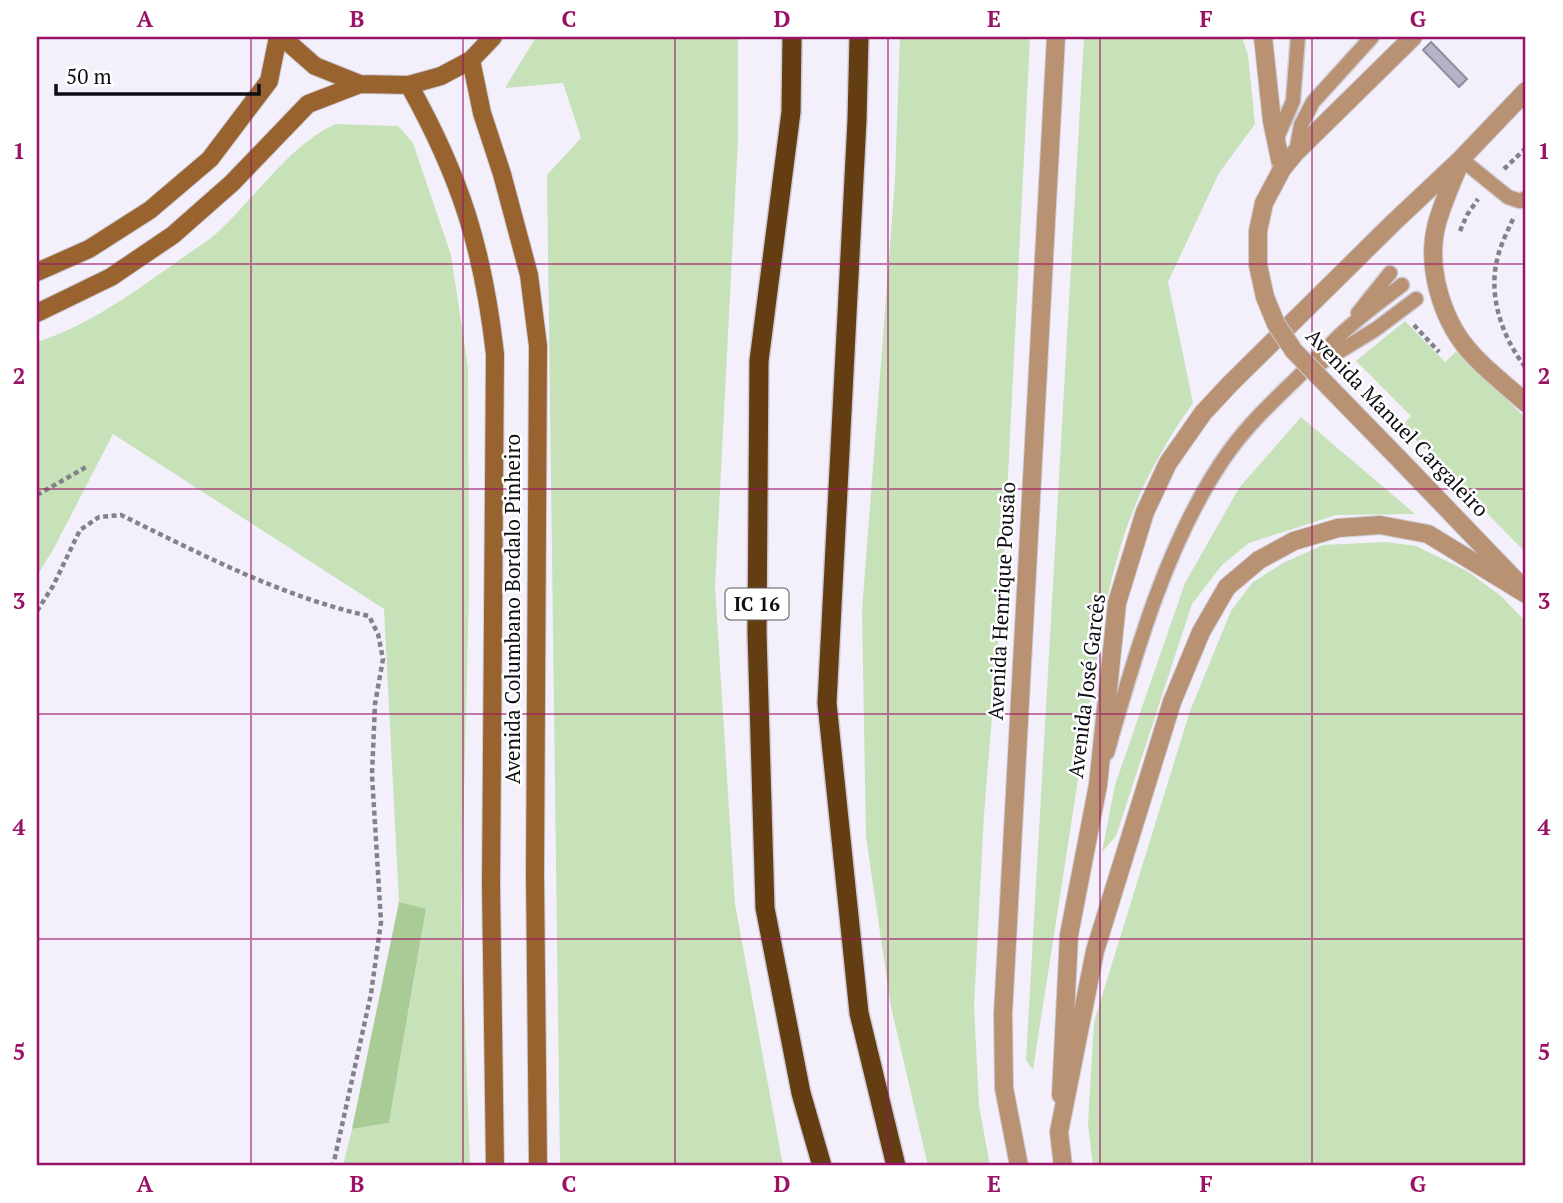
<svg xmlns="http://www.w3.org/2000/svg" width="1563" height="1203" font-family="'PT Serif',serif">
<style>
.green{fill:#c7e1b9}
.forest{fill:#a9cc97}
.building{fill:#b7b3c6;stroke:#918d9f;stroke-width:2}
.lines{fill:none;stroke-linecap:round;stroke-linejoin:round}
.service-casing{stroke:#ceccd7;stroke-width:17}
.minor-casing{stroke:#ceccd7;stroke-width:20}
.tertiary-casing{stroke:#ceccd7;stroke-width:20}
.secondary-casing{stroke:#ceccd7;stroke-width:20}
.trunk-casing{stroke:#ceccd7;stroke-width:22}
.path{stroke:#83818a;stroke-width:4.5;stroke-dasharray:5 3.5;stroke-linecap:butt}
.service{stroke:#b89272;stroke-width:14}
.minor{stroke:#b89272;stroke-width:18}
.tertiary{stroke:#b89272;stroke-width:18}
.secondary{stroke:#99632f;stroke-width:18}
.trunk{stroke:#643d12;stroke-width:19}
.minor-bridge-casing{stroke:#ceccd7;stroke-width:20;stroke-linecap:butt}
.minor-bridge{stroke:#b89272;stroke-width:18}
.grid{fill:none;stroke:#9a1265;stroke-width:2;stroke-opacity:0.55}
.labels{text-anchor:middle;stroke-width:5;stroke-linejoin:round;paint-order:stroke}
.shield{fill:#fff;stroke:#56565a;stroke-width:2}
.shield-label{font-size:19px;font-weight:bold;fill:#0e0d13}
.street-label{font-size:21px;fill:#0e0d13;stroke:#fff}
.neatline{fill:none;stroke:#9a1265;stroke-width:2.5}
.grid-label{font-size:23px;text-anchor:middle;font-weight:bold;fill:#9a1265}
</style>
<rect width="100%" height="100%" fill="#f3f0fc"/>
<!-- green -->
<path class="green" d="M536,37h202v103l-23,447 20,317 48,262h-223l-13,-991 34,-37 -18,-55 -58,5z
M900,37h130l-28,559 -18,218 -10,192 5,99 11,61h-62l-37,-159 -25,-170 -4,-226 33,-431z
M1084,37h158l6,18 7,69 -36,49 -51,109 25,121c-52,73 -75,134 -91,222l-69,445 -7,-10z
M336,124l62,2 15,17 38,112 17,112 1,224 -8,321 9,254h-127l9,-37 37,-6 37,-213 -27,-8 -15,-293 -271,-175 -59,114 -17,28v-234c50,-16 96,-49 138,-79 15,-11 31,-20 44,-32 37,-34 71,-87 117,-107z
M1405,321l40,41 14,-13 67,70v134l-124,-127 9,-10 -55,-55z
M1301,417l114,97 -79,1 -87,28 -27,22 -30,39 -76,232 -14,16 13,-67 70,-202 54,-95z
M1386,542l30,4 51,25 34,25 25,26v544h-433l-5,-42 6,-102 96,-311 41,-100 21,-28 31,-20 40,-18z"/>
<!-- forest -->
<path class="forest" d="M399,902l27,7 -37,214 -37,6z"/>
<!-- building -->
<path class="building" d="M1431,42l36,37 -8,8 -36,-37z"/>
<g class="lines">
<!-- service casing -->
<g class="service-casing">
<path id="service" d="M1276,140l17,-39 5,-64
M1296,152l5,-27 12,-23 59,-65
M1461,159l47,38 12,4 6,-3
M1358,313l32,-40
M1319,364l57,-35 40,-30
M1107,753c28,-99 62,-219 123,-303 19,-26 42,-48 65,-70 15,-15 30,-30 45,-45 19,-18 41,-34 62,-50"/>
</g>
<!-- minor casing -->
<g class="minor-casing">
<path id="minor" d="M1263,37l9,84 10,48
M1460,163c-8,19 -17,39 -23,60 -5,19 -5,39 -1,58 14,64 45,82 90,122
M1282,169l14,-17 117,-115
M1403,463l121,126
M1061,1095l8,-160 29,-150 19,-182 28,-91 23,-49 35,-50 27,-29 163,-161 68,-64 65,-68"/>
</g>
<!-- tertiary casing -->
<g class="tertiary-casing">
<path id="tertiary" d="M1019,1166l-15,-78 -1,-74 53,-977
M1063,1166l-4,-34 36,-181 77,-249 29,-70 26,-45 32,-27 35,-19 44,-13 42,-3 48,9 98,60"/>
</g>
<!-- secondary casing -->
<g class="secondary-casing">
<path id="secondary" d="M282,37l33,29 45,18 49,1 32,-9 30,-16 22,-23
M471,60l11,53 20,61 27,101 9,71 -3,528 3,292
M409,85c52,93 74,164 86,269l-4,531 4,281
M37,272l52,-23 61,-39 60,-51 59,-78 9,-44
M37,313l74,-36 62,-42 59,-52 76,-79 52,-20"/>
</g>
<!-- trunk casing -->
<g class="trunk-casing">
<path id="trunk" d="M792,37l-1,75 -32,249 -2,272 8,275 36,185 21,73
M859,37l-2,83 -30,583 32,310 37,153"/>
</g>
<!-- path -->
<path class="path" d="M1504,169l22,-21
M1513,219c-6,13 -13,27 -16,41 -9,37 6,79 29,108
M1460,231l7,-16 11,-16
M1414,325l25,27
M37,495l51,-29
M37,611l16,-25 27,-56 19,-13 22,-2c80,39 161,82 248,101l9,18 5,25 -8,45 -3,71 9,147 -10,72 -38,172"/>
<!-- service -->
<use href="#service" class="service"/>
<!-- minor -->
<use href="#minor" class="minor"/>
<!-- tertiary -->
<use href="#tertiary" class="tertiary"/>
<!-- secondary -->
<use href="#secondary" class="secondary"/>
<!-- trunk -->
<use href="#trunk" class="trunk"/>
<!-- minor-bridge casing -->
<g class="minor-bridge-casing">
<path id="minor-bridge" d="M1282,169l-18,34 -6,28v34l7,32 11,27 18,27 109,112"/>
</g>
<!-- minor-bridge -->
<use href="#minor-bridge" class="minor-bridge"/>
</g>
<!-- grid -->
<path class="grid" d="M251,37v1129M463,37v1129M675,37v1129M888,37v1129M1100,37v1129M1312,37v1129M37,264h1489M37,489h1489M37,714h1489M37,939h1489"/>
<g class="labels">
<!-- shield labels -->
<rect class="shield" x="725.5" y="588.5" width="63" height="31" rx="5"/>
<g class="shield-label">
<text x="757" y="611">IC 16</text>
</g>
<!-- street labels -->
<g class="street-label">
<text transform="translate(1397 423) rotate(46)" y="7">Avenida Manuel Cargaleiro</text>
<text transform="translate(1002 601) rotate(-87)" y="7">Avenida Henrique Pousão</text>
<text transform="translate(513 609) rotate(-90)" y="7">Avenida Columbano Bordalo Pinheiro</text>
<text transform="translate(1087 686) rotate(-83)" y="7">Avenida José Garcês</text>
</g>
</g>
<!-- border -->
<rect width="1563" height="1203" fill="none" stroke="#ffffff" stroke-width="77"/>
<!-- scale -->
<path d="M56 84v10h203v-10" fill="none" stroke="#0e0d13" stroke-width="3.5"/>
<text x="66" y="84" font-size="21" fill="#0e0d13" stroke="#ffffff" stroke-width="5" paint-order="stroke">50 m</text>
<rect x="38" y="38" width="1486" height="1126" class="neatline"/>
<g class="grid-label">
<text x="145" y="27">A</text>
<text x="357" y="27">B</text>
<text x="569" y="27">C</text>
<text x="782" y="27">D</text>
<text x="994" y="27">E</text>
<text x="1206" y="27">F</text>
<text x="1418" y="27">G</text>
<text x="19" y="159">1</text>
<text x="1544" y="159">1</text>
<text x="19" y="384">2</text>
<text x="1544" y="384">2</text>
<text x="19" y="609">3</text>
<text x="1544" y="609">3</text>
<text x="19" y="835">4</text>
<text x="1544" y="835">4</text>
<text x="19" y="1060">5</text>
<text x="1544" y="1060">5</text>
<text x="145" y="1192">A</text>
<text x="357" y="1192">B</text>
<text x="569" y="1192">C</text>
<text x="782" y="1192">D</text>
<text x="994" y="1192">E</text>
<text x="1206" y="1192">F</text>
<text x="1418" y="1192">G</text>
</g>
</svg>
